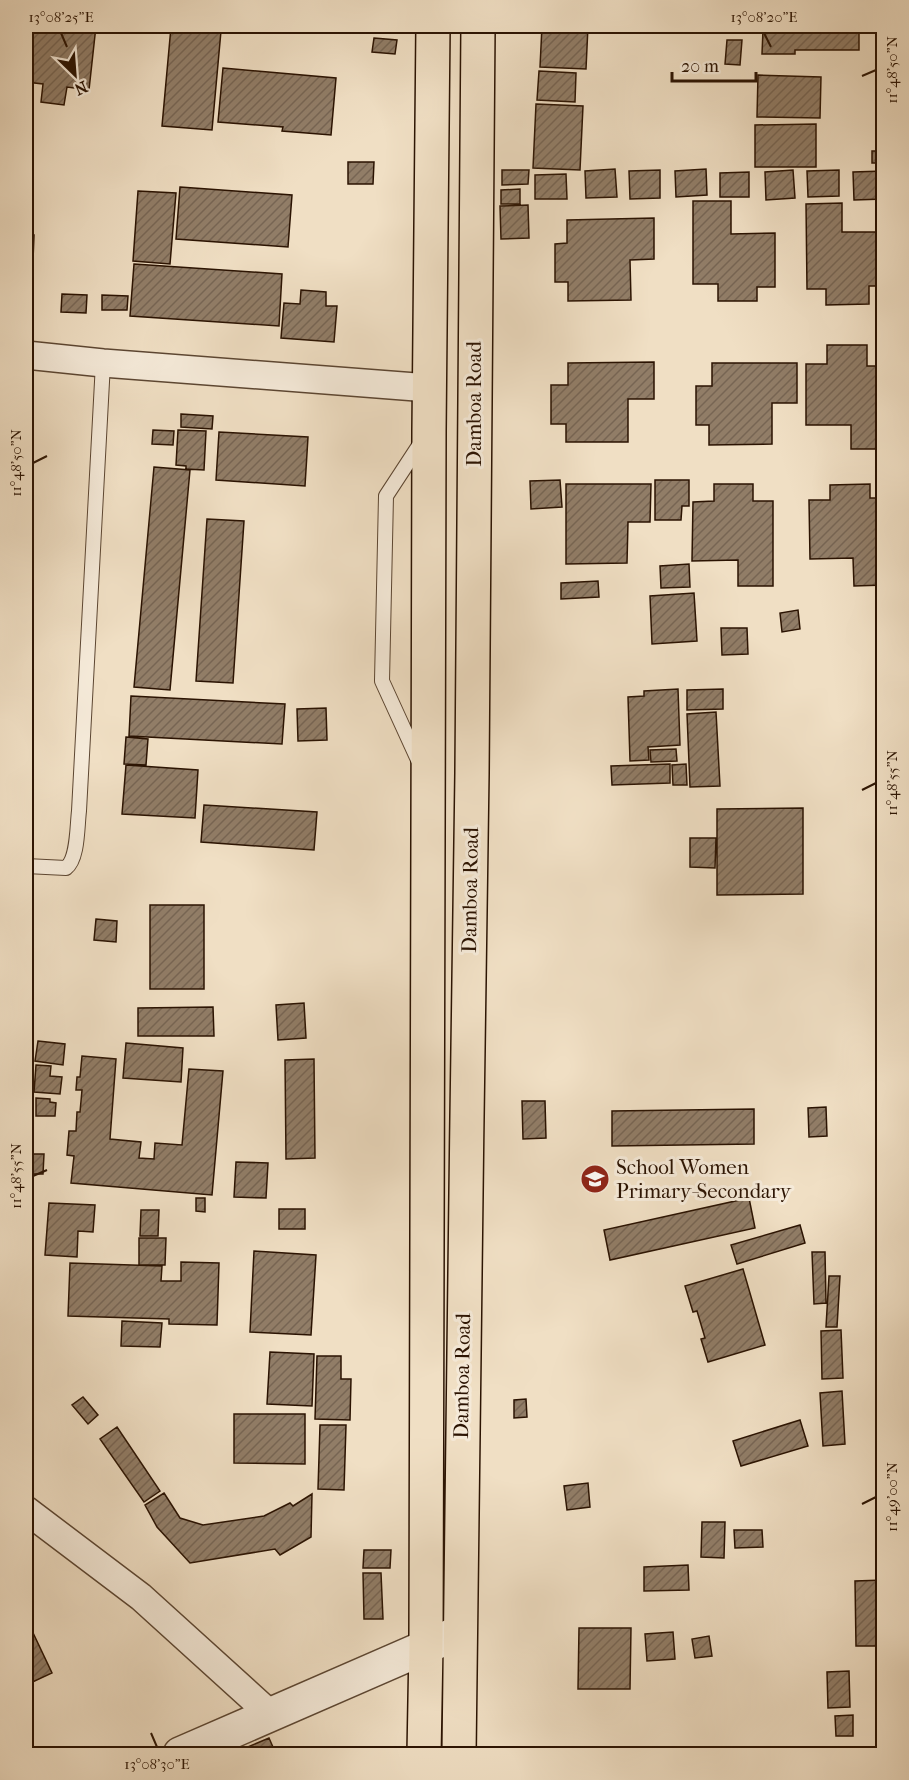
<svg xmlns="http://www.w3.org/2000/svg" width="909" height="1780" font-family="'IM FELL French Canon',serif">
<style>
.building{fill:url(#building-hatch);stroke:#2b1302;stroke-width:1.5}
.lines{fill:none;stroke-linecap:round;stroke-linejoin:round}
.service-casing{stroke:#5c4632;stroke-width:16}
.minor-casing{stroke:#5c4632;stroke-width:30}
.tertiary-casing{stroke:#5c4632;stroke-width:36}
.primary-casing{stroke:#2b1302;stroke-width:36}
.service{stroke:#f5ead9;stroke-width:14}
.minor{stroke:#f5ead9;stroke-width:27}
.tertiary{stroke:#f5ead9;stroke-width:33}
.primary{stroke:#f0dfc4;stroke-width:33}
.ticks{fill:none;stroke:#2b1302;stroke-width:2}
.labels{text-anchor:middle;stroke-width:6;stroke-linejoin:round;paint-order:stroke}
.street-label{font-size:21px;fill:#2b1302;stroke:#f5ead9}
.poi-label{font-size:21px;fill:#2b1302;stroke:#f5ead9;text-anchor:start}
.neatline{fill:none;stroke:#2b1302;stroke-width:2}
.ticks-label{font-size:15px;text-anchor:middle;fill:#2b1302}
</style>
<defs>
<pattern id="building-hatch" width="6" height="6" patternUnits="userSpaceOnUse" patternTransform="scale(1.5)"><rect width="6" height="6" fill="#917d67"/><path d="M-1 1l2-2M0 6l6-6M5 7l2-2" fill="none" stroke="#776553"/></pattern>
</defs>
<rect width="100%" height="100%" fill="#f0dfc4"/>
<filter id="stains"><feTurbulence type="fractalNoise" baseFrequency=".00333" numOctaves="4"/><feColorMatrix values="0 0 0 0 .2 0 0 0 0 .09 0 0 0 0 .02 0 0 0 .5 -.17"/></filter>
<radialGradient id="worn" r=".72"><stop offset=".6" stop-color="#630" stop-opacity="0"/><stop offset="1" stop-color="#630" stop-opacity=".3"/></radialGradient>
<!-- building -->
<path class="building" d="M27,26h69l-7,64 -22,-3 -3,18 -23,-3 2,-18 -17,-2z
M542,26h46l-2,43 -46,-2z
M755,26h104v24h-64v4h-33l1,-24h-8z
M171,27l50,4 -9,99 -50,-4z
M374,38l23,2 -2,14 -23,-2z
M727,40h15l-2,25 -15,-1z
M223,68l113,10 -5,57 -49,-4 1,-4 -65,-5z
M539,71l37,2 -1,29 -38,-2z
M758,75l63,2 -1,41 -63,-1z
M536,104l47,2 -3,64 -47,-2z
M816,124v43h-61v-42z
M872,151h12v12h-12z
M348,162h26l-1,22h-25z
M615,169l2,28 -31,1 -1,-27z
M706,169l1,26 -31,2 -1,-26z
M502,170h27l-1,14 -26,1z
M660,170v28l-30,1 -1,-28z
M793,170l2,28 -29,2 -1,-28z
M839,170v26l-31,1 -1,-26z
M884,171v28l-30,1 -1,-28z
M749,172v25h-29v-24z
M566,174l1,25h-32v-24z
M180,187l112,8 -4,52 -112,-8z
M520,189v15h-19v-14z
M138,191l38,2 -6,71 -37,-3z
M693,201h38v33l44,-1v54h-18v14h-39v-17h-25z
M842,203v29h42v54h-15v18l-43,1v-16h-19l-1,-85z
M528,205l1,33 -28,1 -1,-33z
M654,218v41l-24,1 1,40 -63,1v-19h-13v-38l12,-1v-23z
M26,235h8l-1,25 -7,-1z
M134,264l148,10 -3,52 -149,-10z
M301,290l25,2v14h11l-3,36 -53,-4 3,-35 16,1z
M877,291h7v19h-7z
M62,294l25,1 -1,18 -25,-1z
M102,295l26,1 -1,14h-25z
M827,345h40v21h17v83h-33v-24h-45v-61h21z
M654,362v37h-26v43h-62v-18h-15v-39h17v-22z
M712,363h85v40h-25v41l-63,1v-20h-13v-39h16z
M181,414l32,2 -1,13 -31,-2z
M153,430l21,1 -1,14 -21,-1z
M178,430l28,1 -2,39 -18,-1v-3l-10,-1z
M219,432l89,5 -3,49 -89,-6z
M154,467l36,3 -20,220 -36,-3z
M560,480l2,27 -31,2 -1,-28z
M655,480h34v26h-7l-1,14h-26z
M566,484h85l-1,38h-22l-1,41 -61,1z
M714,484h39v17h20v85h-35v-26l-46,1 1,-59 21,-1z
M870,484v14h14v87l-30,1 -1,-28 -43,1 -1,-59h21v-15z
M207,519l37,2 -11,162 -37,-2z
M689,564l1,23 -29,1 -1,-22z
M598,581l1,16 -38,2v-16z
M694,593l3,48 -45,3 -2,-48z
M798,610l2,19 -18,3 -2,-19z
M721,628h26l1,26 -26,1z
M678,689l2,56 -32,2 1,13 -19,1 -2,-64 16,-1v-5z
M723,689v20l-36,1v-20z
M131,696l154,8 -3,40 -153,-8z
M326,708l1,32 -29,1 -1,-32z
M716,712l4,74 -30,1 -3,-73z
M126,737l22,2 -2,26 -22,-1z
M676,749l1,12 -26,1 -1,-12z
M670,764v19l-58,2 -1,-19z
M686,764l1,21h-14l-1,-20z
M126,765l72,5 -3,48 -73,-4z
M204,805l113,7 -3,38 -113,-8z
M803,808v86l-86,1v-86z
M690,838h26l-1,30 -25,-1z
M150,905h54v84h-54z
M96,919l21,2 -1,21 -22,-2z
M304,1003l2,35 -28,2 -2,-35z
M213,1007l1,29h-76v-28z
M38,1041l27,3 -2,21 -28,-4z
M126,1043l57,5 -2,34 -58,-4z
M82,1056l34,3 -6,80 31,3 -2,16 15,1 1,-16 27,2 7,-76 34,2 -11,124 -141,-12 3,-27 -7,-1 2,-24h7l1,-19h3l2,-22h-6l1,-13h3z
M314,1059l1,99 -29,1 -1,-99z
M36,1065l15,1 -1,10 12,1 -2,17 -26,-2z
M36,1098l14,1v3l6,1 -1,13h-19z
M522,1101h23l1,37 -23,1z
M826,1107l1,29 -18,1 -1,-29z
M754,1109v35l-142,2v-35z
M878,1113h6v38h-6z
M33,1154h11l-1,20h-10z
M236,1162l32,1 -2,35 -32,-1z
M196,1198h9v14l-9,-1z
M749,1198l6,30 -145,32 -6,-30z
M49,1203l46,2 -2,27 -15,-1 -1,26 -32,-2z
M279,1209h26v20h-26z
M141,1210h18l-1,26h-18z
M800,1225l5,18 -68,21 -6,-19z
M139,1238h27l-1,27h-26z
M254,1251l62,4 -5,80 -61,-3z
M812,1252h13l1,51 -12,1z
M181,1262l38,1 -2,62 -48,-1v-5l-101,-3 2,-53 92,3 -1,15h20z
M743,1269l22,76 -57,17 -7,-23 4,-1 -8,-27 -4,1 -8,-26z
M829,1276h11l-3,51h-11z
M122,1321l40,2 -2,24 -39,-1z
M841,1330l2,48 -21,1 -1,-48z
M270,1352l44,2 -2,52 -45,-2z
M317,1356h24v23h10l-1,41 -35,-1z
M842,1391l3,53 -22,2 -3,-53z
M83,1397l15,18 -10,9 -16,-19z
M526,1399l1,18 -13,1v-18z
M234,1414h71v50l-71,-1z
M800,1420l8,26 -67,20 -8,-25z
M320,1425h26l-2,65 -26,-1z
M117,1427l43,64 -16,11 -44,-63z
M588,1483l2,24 -23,3 -3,-24z
M164,1493l16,25 23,7 61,-9 26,-13 3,3 19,-12 -1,43 -31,18 -5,-6 -85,14 -33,-36 -12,-22z
M702,1522h23l-1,36 -23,-1z
M734,1530h28l1,17 -28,1z
M364,1550h27l-1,18h-27z
M688,1565l1,25 -45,1v-24z
M363,1573h18l2,46h-19z
M884,1580v66h-28l-1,-65z
M26,1618l26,55 -26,12z
M579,1628h52l-1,61h-52z
M673,1632l2,27 -28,2 -2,-27z
M709,1636l3,20 -17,2 -3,-19z
M849,1671l1,36 -22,1 -1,-36z
M853,1715v21h-17l-1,-20z
M269,1738l7,16h-45z"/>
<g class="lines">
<!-- service casing -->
<g class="service-casing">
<path id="service" d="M419,762l-37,-81 4,-185 36,-55
M26,866l40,2c12,-9 11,-41 13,-57l24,-448"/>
</g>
<!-- minor casing -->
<g class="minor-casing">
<path id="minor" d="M26,355l77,8 326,25
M26,1510l115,87 129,117"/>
</g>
<!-- tertiary casing -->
<g class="tertiary-casing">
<path id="tertiary" d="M180,1754l280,-122"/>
</g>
<!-- primary casing -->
<g class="primary-casing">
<path id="primary" d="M424,1754l2,-107 3,-1216 4,-405
M459,1754c2,-327 9,-654 13,-981 3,-249 3,-498 6,-747"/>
</g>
<!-- service -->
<use href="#service" class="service"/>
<!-- minor -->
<use href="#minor" class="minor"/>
<!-- tertiary -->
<use href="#tertiary" class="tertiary"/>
<!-- primary -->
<use href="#primary" class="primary"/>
</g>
<!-- ticks -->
<path class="ticks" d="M61,33l6,14M764,33l7,14M862,76l14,-6M33,463l14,-7M862,790l14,-7M33,1176l14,-6M862,1504l14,-7M151,1733l6,14"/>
<!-- icons -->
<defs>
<g id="school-disc" transform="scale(1.5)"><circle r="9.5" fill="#8f2418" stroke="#f5ead9"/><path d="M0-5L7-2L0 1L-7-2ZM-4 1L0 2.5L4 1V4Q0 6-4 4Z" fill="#fff"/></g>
</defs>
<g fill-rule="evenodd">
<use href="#school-disc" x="595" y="1179"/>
</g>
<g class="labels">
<!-- street labels -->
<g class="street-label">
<text transform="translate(474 404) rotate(-90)" y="7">Damboa Road</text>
<text transform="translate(470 890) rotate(-89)" y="7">Damboa Road</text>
<text transform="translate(462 1376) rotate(-89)" y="7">Damboa Road</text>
</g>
<!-- poi labels -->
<g class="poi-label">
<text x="616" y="1174">School Women<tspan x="616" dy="24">Primary-Secondary</tspan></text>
</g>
</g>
<!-- margin -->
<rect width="909" height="1780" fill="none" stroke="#f0dfc4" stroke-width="66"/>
<!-- north arrow -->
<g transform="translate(75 75) rotate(155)" stroke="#f5ead9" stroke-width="4.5" paint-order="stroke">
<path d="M0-4.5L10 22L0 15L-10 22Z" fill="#2b1302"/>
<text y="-9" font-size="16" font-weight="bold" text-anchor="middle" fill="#2b1302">N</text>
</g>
<!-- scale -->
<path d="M672 72v9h84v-9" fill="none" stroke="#2b1302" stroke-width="3"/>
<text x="681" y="72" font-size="18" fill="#2b1302" stroke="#f5ead9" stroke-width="4.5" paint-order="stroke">20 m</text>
<rect x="33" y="33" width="843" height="1714" class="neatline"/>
<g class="ticks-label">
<text x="61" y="22">13°08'25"E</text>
<text x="764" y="22">13°08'20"E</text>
<text transform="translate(892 70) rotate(-90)" y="5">11°48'50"N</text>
<text transform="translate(16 463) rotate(-90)" y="5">11°48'50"N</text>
<text transform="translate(892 783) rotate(-90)" y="5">11°48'55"N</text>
<text transform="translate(16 1176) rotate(-90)" y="5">11°48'55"N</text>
<text transform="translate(892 1497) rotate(-90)" y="5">11°49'00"N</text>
<text x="157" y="1769">13°08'30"E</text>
</g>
<rect width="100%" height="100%" filter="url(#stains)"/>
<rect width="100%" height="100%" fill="url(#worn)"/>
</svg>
